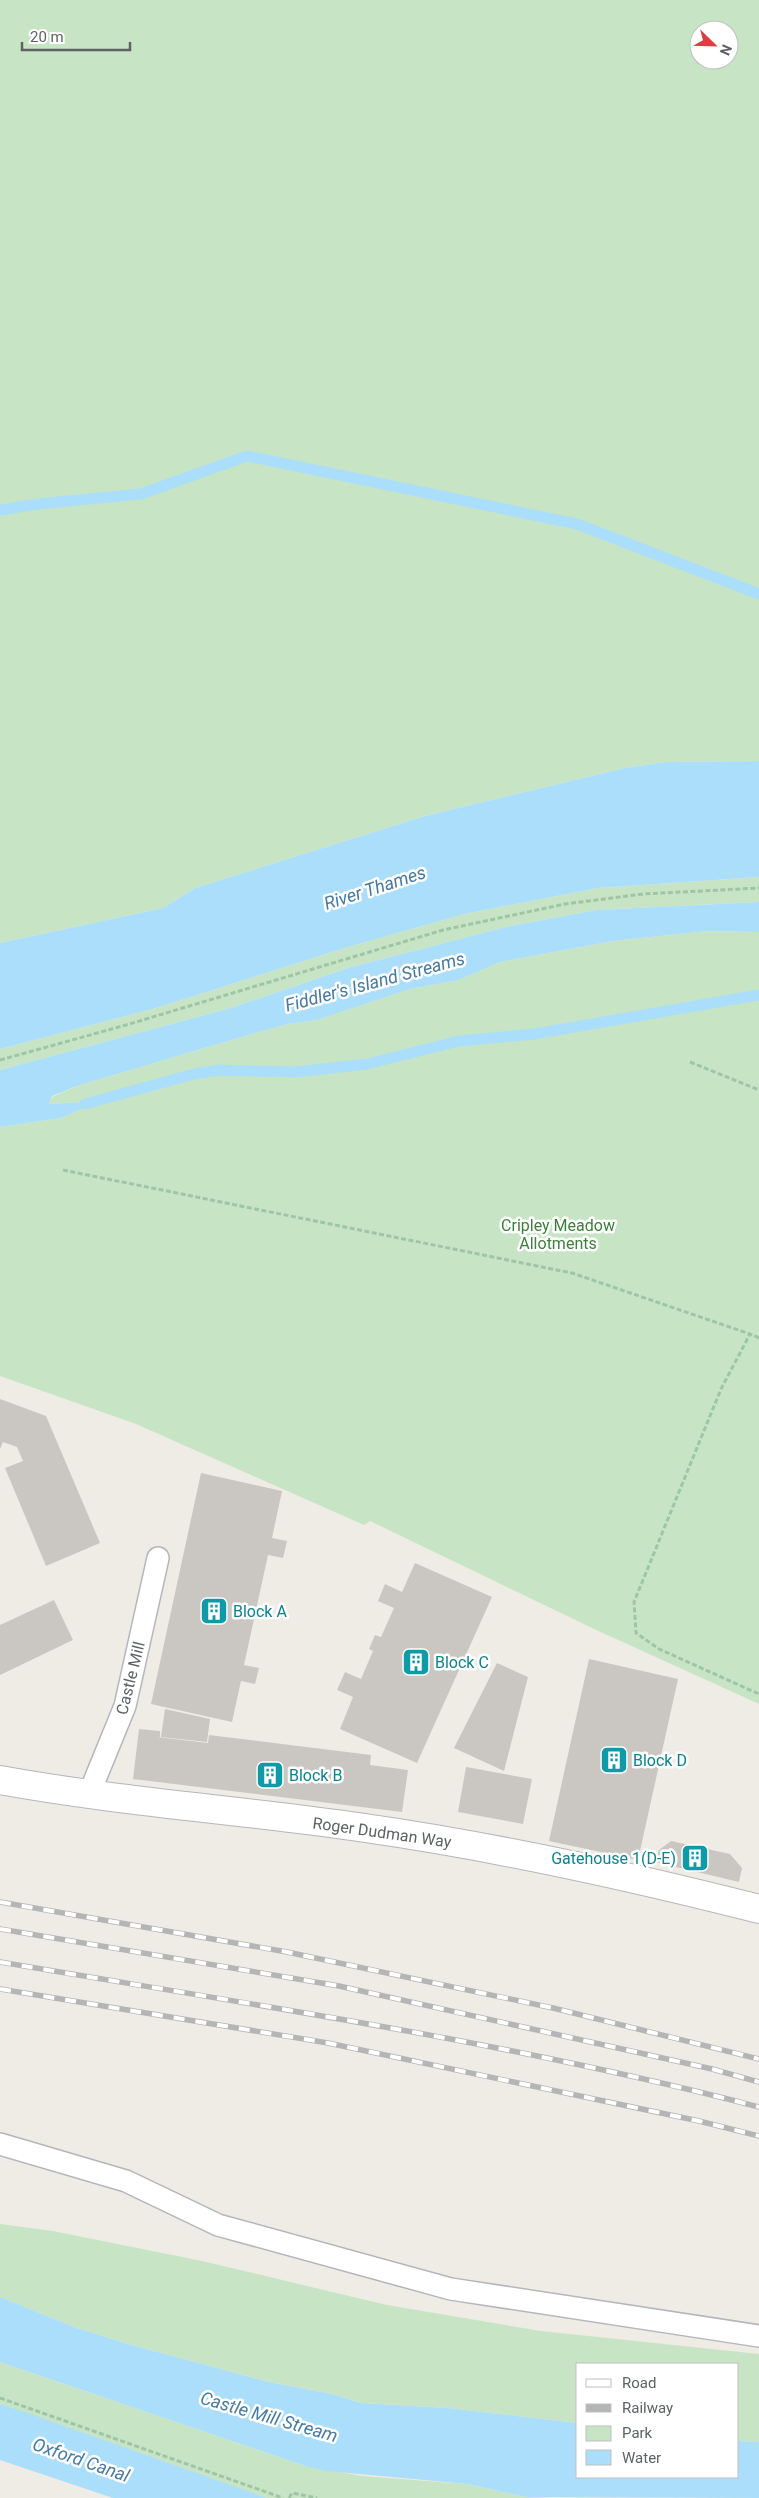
<svg xmlns="http://www.w3.org/2000/svg" width="759" height="2498" font-family="Roboto,sans-serif">
<style>
.green{fill:#c7e5c4;fill-rule:evenodd}
.water{fill:#abdefa}
.lines{fill:none;stroke-linecap:round;stroke-linejoin:round}
.stream{stroke:#abdefa;stroke-width:11}
.building{fill:#cac7c2}
.lane-casing{stroke:#b3b6ba;stroke-width:24}
.street-casing{stroke:#b3b6ba;stroke-width:30}
.path{stroke:#9ec6a6;stroke-width:3;stroke-dasharray:5 2.5;stroke-linecap:butt}
.lane{stroke:#fff;stroke-width:21}
.street{stroke:#fff;stroke-width:28}
.rail-casing{stroke:#b4b5b5;stroke-width:5.5}
.rail{stroke:#fff;stroke-width:4;stroke-dasharray:11;stroke-linecap:butt}
.labels{text-anchor:middle;stroke-width:5;stroke-linejoin:round;paint-order:stroke}
.park-label{font-size:16px;fill:#3d803a;stroke:#fff}
.culture-label{font-size:16px;fill:#0d838f;stroke:#fff;text-anchor:start}
.street-label{font-size:16px;fill:#5d6265;stroke:#fff}
.water-label{font-size:18px;font-style:italic;fill:#457aa2;stroke:#fff}
</style>
<rect width="100%" height="100%" fill="#efece6"/>
<!-- green -->
<path class="green" d="M0,0h759v761l-93,1 -41,6 -200,48 -230,72 -32,20 -163,35zM699,30h30v30h-30z
M759,877v25l-163,8 -90,17 -158,41 -117,40 -231,62v-21l156,-41 192,-61 116,-33 134,-26z
M708,931l51,1v772l-165,-75 -224,-108 -6,4 -228,-101 -136,-48v-249l61,-9 36,-17 -48,3 3,-7 28,-12 175,-52 33,-9 29,-4 93,-31 49,-9 41,-18 113,-21z
M0,2224l53,7 149,30 185,44 154,26 218,23v88l-21,-1v-77h-160v59l-130,-15 -87,-5 -29,-9 -63,-12 -141,-38 -51,-16 -77,-31z
M0,2362l305,104 57,10 106,8 58,13 24,1h-283l-267,-94z"/>
<!-- water -->
<path class="water" d="M759,761v116l-161,11 -134,26 -116,33 -192,61 -156,41v-106l163,-35 32,-20 230,-72 200,-48 41,-6z
M759,902v30l-51,-1 -95,10 -113,21 -41,18 -49,9 -93,31 -29,4 -33,9 -175,52 -28,11 -3,8 50,-3 -38,17 -61,9v-57l231,-62 117,-40 158,-41 90,-17z
M0,2297l77,31 51,16 141,38 63,12 29,9 87,5 130,15v54h160v-36l21,1v56l-233,-1 -58,-13 -142,-13 -21,-5 -305,-104z
M0,2404l22,7 245,87h-154l-113,-38z"/>
<g class="lines">
<!-- stream -->
<path class="stream" d="M0,510l38,-6 103,-10 106,-38 330,68 182,70
M85,1104l109,-30 26,-4 76,2 71,-8 92,-23 75,-7 225,-39"/>
</g>
<!-- building -->
<path class="building" d="M0,1399l46,17 54,127 -54,23 -41,-98 18,-7 -6,-14 -14,-5 -3,7z
M201,1473l81,18 -10,47 15,3 -4,17 -15,-3 -24,110 15,3 -4,16 -14,-3 -9,41 -81,-18z
M415,1563l77,34 -75,166 -77,-34 13,-32 -16,-7 8,-18 16,7 12,-28 -4,-2 6,-14 6,2 13,-29 -16,-7 7,-17 17,8z
M54,1600l19,40 -73,35v-50z
M589,1659l89,20 -40,181 -89,-19z
M497,1663l31,14 -24,94 -50,-23z
M165,1709l45,10 -3,23 -46,-5z
M139,1729l21,2v6h-3l51,6 1,-8 162,20 -1,10 38,5 -6,42 -269,-33z
M466,1767l66,12 -9,45 -65,-12z
M671,1841l59,13 12,14 -3,14 -84,-20 4,-12z"/>
<g class="lines">
<!-- lane casing -->
<g class="lane-casing">
<path id="lane" d="M89,1794l36,-88 33,-148
M0,2144l126,37 92,44 233,64 308,47"/>
</g>
<!-- street casing -->
<g class="street-casing">
<path id="street" d="M0,1780c121,22 243,30 365,48 133,19 264,48 394,81"/>
</g>
<!-- path -->
<path class="path" d="M0,1060l126,-35 317,-95 122,-26 78,-10 116,-6
M690,1062l69,28
M63,1170l509,103 178,61
M759,1338l-9,-4 -29,55 -87,213 2,31 23,16 100,45
M0,2398l283,100
M289,2498l3,-5 25,5"/>
<!-- lane -->
<use href="#lane" class="lane"/>
<!-- street -->
<use href="#street" class="street"/>
<!-- rail casing -->
<g class="rail-casing">
<path id="rail" d="M0,1902l287,50 266,56 206,51
M0,1929l339,57 373,83 47,13
M0,1962c254,43 509,80 759,145
M0,1989l328,54 371,78 60,15"/>
</g>
<!-- rail -->
<use href="#rail" class="rail"/>
</g>
<!-- icons -->
<defs>
<g id="building-square" transform="scale(1.4375)"><rect x="-9" y="-9" width="18" height="18" rx="4" fill="#0f9aa8" stroke="#fff"/><path d="M-4-6H4V6H1V3H-1V6H-4ZM-2.5-4.3h1.7v1.8h-1.7ZM.8-4.3h1.7v1.8H.8ZM-2.5-1h1.7V.8h-1.7ZM.8-1h1.7V.8H.8Z" fill="#fff"/></g>
</defs>
<g fill-rule="evenodd">
<use href="#building-square" x="214" y="1611"/>
<use href="#building-square" x="416" y="1662"/>
<use href="#building-square" x="614" y="1760"/>
<use href="#building-square" x="270" y="1775"/>
<use href="#building-square" x="695" y="1858"/>
</g>
<g class="labels">
<!-- park labels -->
<g class="park-label">
<text x="558" y="1231">Cripley Meadow<tspan x="558" dy="18">Allotments</tspan></text>
</g>
<!-- culture labels -->
<g class="culture-label">
<text x="233" y="1617">Block A</text>
<text x="435" y="1668">Block C</text>
<text x="633" y="1766">Block D</text>
<text x="289" y="1781">Block B</text>
<text x="676" y="1864" text-anchor="end">Gatehouse 1(D-E)</text>
</g>
<!-- street labels -->
<g class="street-label">
<text transform="translate(130 1678) rotate(-76)" y="6">Castle Mill</text>
<text transform="translate(382 1832) rotate(8)" y="6">Roger Dudman Way</text>
</g>
<!-- water labels -->
<g class="water-label">
<text transform="translate(375 888) rotate(-18)" y="6">River Thames</text>
<text transform="translate(375 982) rotate(-15)" y="6">Fiddler's Island Streams</text>
<text transform="translate(269 2417) rotate(16)" y="6">Castle Mill Stream</text>
<text transform="translate(81 2460) rotate(19)" y="6">Oxford Canal</text>
</g>
</g>
<!-- legend -->
<rect x="576" y="2363" width="162" height="115" fill="#ffffff" stroke="#bec0c1"/>
<rect x="586" y="2379" width="25" height="8" fill="#ffffff" stroke="#bec0c1"/>
<text x="622" y="2388" font-size="15" fill="#5d6265">Road</text>
<rect x="586" y="2404" width="25" height="8" fill="#b4b5b5" stroke="#bec0c1"/>
<text x="622" y="2413" font-size="15" fill="#5d6265">Railway</text>
<rect x="586" y="2426" width="25" height="15" fill="#c7e5c4" stroke="#bec0c1"/>
<text x="622" y="2438" font-size="15" fill="#5d6265">Park</text>
<rect x="586" y="2450" width="25" height="15" fill="#abdefa" stroke="#bec0c1"/>
<text x="622" y="2463" font-size="15" fill="#5d6265">Water</text>
<!-- north arrow -->
<g transform="translate(714 45) rotate(113)"><circle r="24" fill="#ffffff" stroke="#bec0c1"/>
<path d="M0-4L9 19L0 12L-9 19Z" fill="#de3c3e"/>
<text y="-8" font-size="14" font-weight="bold" text-anchor="middle" fill="#5d6265">N</text>
</g>
<!-- scale -->
<path d="M22 42v8h108v-8" fill="none" stroke="#5d6265" stroke-width="2.5"/>
<text x="30" y="42" font-size="15" fill="#5d6265" stroke="#ffffff" stroke-width="4" paint-order="stroke">20 m</text>
</svg>
